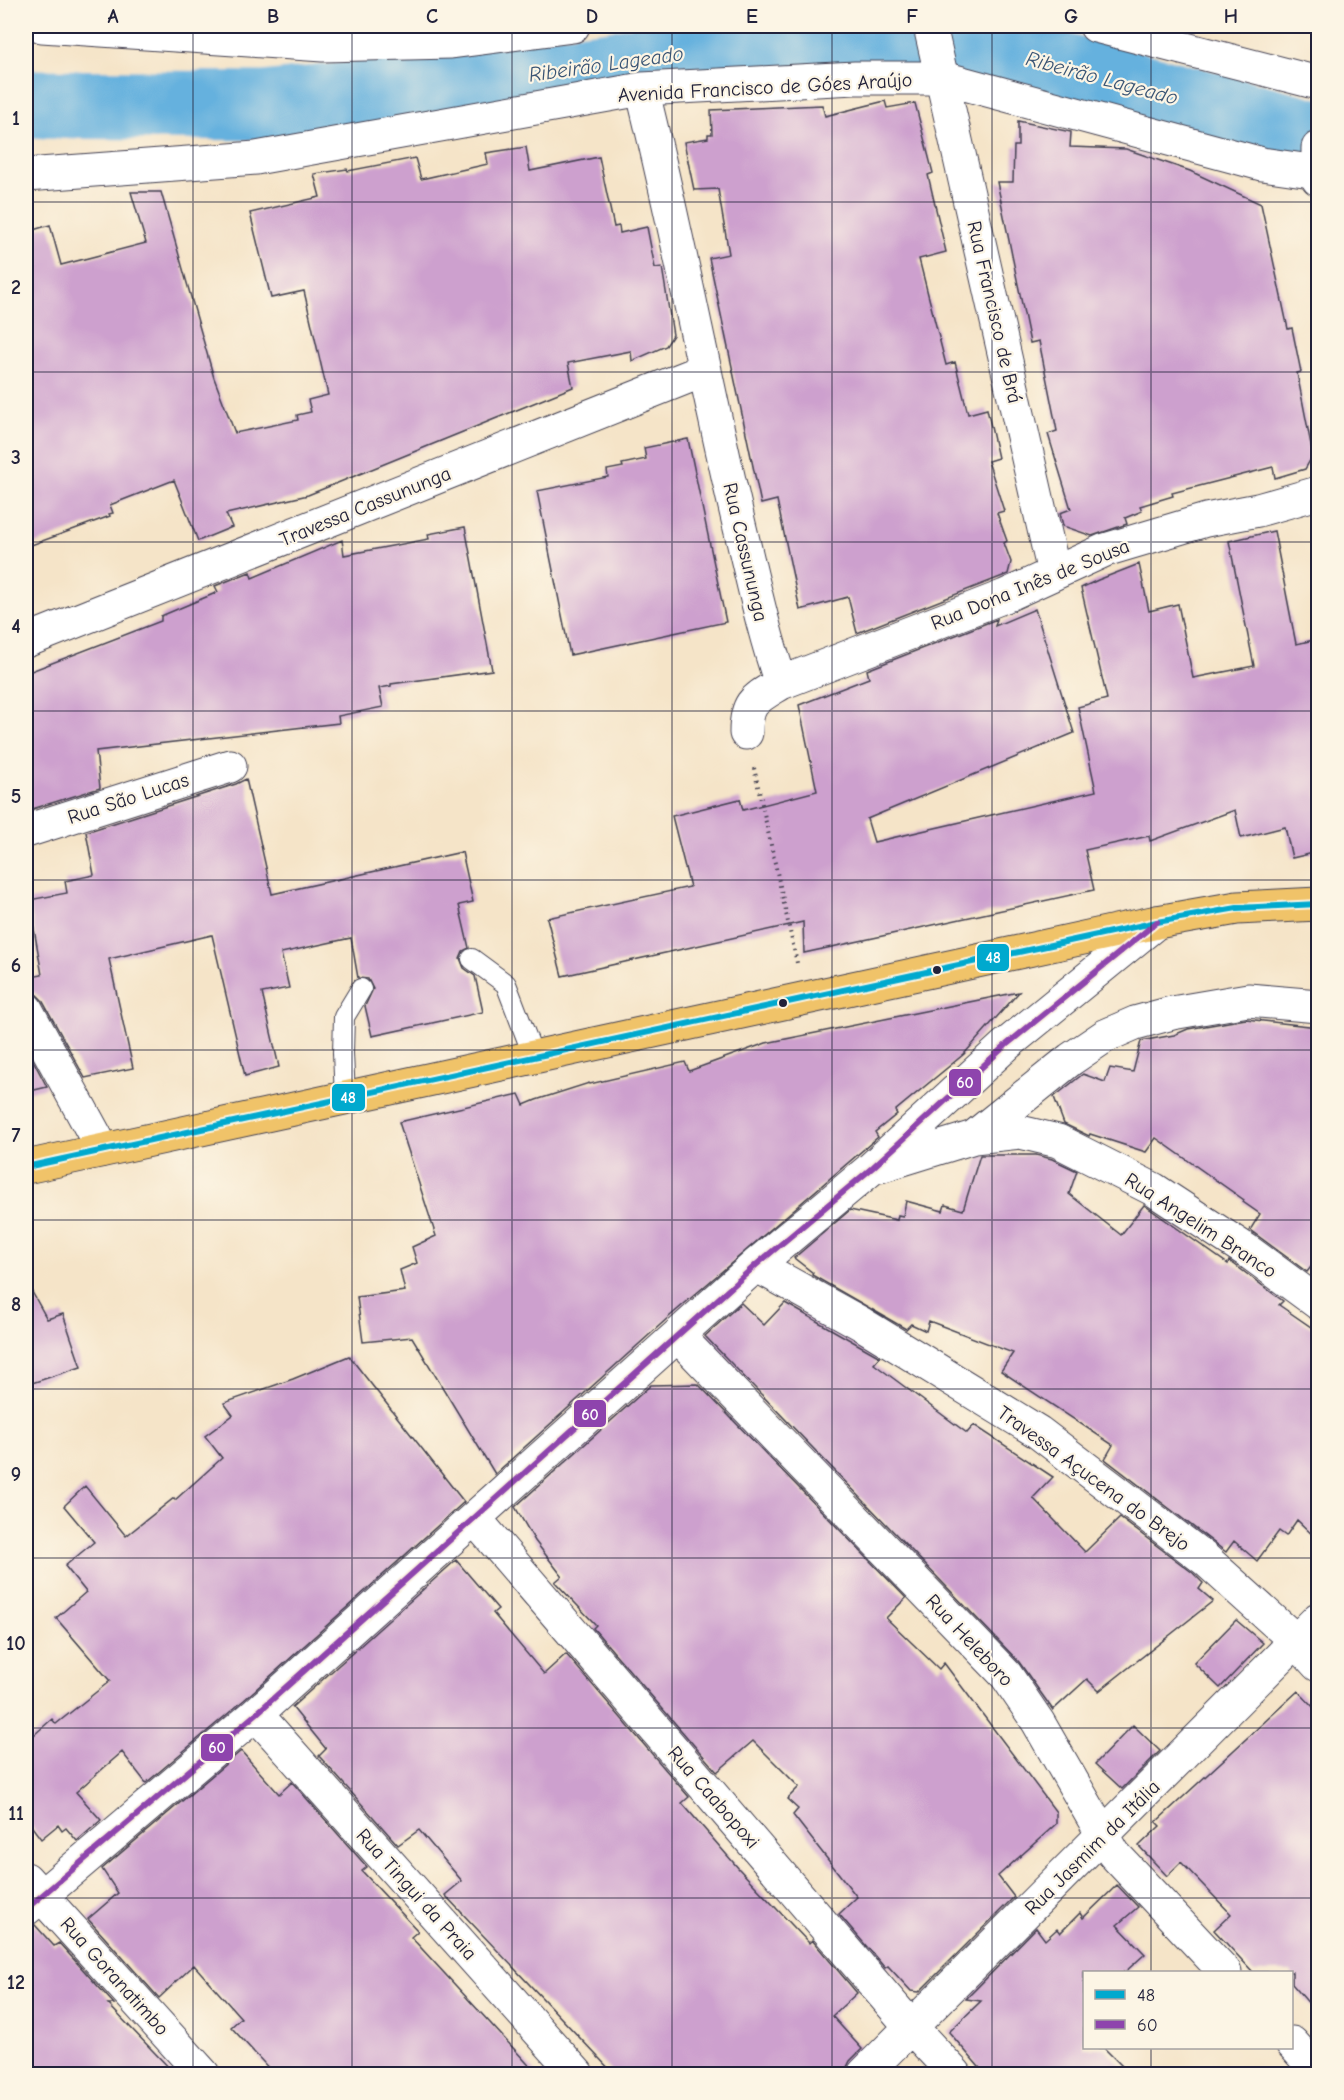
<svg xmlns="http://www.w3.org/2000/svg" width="1344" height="2100" font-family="'Comic Neue',sans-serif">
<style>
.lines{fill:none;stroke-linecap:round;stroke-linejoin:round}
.river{stroke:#65b1de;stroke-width:69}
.building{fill:#cda0ce}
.service-casing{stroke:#423f50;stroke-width:22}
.minor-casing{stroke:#423f50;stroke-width:35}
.tertiary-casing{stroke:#423f50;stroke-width:35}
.primary-casing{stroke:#423f50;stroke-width:35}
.path{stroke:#423f50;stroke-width:4;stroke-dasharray:1.5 4.5;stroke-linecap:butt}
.service{stroke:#fff;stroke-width:20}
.minor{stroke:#fff;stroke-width:33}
.tertiary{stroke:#fff;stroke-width:33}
.primary{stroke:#f0c369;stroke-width:33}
.bus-1-casing{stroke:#fcf5e5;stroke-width:10}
.bus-2-casing{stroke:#fcf5e5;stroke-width:10}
.bus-1{stroke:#00a9ce;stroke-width:6}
.bus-2{stroke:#8e44ad;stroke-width:6}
.grid{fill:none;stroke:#22223b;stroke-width:1.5;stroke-opacity:0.55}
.bus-dot{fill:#22223b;stroke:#fcf5e5;stroke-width:2}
.labels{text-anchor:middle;stroke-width:4.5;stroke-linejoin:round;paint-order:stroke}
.street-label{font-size:20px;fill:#22223b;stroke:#fcf5e5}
.water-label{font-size:21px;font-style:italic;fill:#395474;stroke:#fcf5e5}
.line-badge{stroke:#fcf5e5;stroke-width:2}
.badge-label{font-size:16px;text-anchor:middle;font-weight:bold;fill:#fff}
.neatline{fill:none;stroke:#22223b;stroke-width:2}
.grid-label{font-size:20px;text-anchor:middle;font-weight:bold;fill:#22223b}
</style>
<rect width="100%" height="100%" fill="#fcf5e5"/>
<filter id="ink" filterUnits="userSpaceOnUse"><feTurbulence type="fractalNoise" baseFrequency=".0167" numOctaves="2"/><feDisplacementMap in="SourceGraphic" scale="12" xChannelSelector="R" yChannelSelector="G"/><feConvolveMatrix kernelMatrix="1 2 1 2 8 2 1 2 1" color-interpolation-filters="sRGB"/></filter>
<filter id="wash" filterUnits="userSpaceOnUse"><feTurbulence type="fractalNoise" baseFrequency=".008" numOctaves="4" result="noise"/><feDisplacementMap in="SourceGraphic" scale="24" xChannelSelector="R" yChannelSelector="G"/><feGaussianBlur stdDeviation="1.35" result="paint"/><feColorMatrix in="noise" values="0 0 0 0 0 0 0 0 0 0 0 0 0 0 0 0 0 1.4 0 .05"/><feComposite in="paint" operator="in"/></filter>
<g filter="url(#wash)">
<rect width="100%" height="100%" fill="#f5e4c8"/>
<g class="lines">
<!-- river -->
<path class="river" d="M26,104l238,2 339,-40 249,-38 127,17 339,89"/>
</g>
<g id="blocks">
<!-- building -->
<path class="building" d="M885,101l2,7 28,-5 18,70 -5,2 18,77 -27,7 27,106 9,-3 13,52 19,-5 11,49 -10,3 16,50 -7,2 10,28 -3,2 7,19 -3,12 -151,59 -9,-36 -48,13 -23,-110 -16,4 -52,-246 20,-4 -11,-65 -24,1 -10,-48 24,-4v-4h4l-1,-24 111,-5 3,11z
M1018,121l53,11 -1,15 56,2 64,22 71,33 27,125 4,-1 9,44 -4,1 16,82 -8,14 -30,9 -2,-11 -101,26 1,3 -33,10 2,5 -17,7 2,6 -35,12 -29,-10 -3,-13 11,-4 -23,-75 9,-3 -18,-90 -9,2 -33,-161h16l1,-36h4z
M526,147l4,24 69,-14 15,70 5,-1 1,7 27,-6 8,41 7,-1 11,68 -7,11 -34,15 -1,-10 -63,12 5,24 -265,108 -82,19 6,13 -34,14 -24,-61 -64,25 3,8 -4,1 1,2 -84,31v-315l24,-7 11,40 85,-22 -15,-51h30l53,186 21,55 63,-13 -1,-5 14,-3 -3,-12 20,-5 -24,-104 -33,7 -21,-85 70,-16 -6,-23 33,-5 1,2 67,-13 6,21 67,-15 -2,-11z
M688,439l38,183 -156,33 -33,-164 71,-14 -1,-7 16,-3 -1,-3 24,-5 -2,-11z
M465,527l27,143 -101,14v2l-12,2 4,19 -45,9 1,7 -243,28 4,37 -71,22 -3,-40v-97l135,-52v-5l57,-24 -3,-6 35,-14 2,6 90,-38 2,15 85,-16 -1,-5z
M1274,531l22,113 22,-5v213l-26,6 -7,-31 -44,11 -6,-28 -85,31 -1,-5 -64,14 9,40 -290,63 -1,-31 -241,54 -15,-58 143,-31 -18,-71 68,-17 3,11 74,-19 -18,-86 70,-27 -2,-8 130,-51 -2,7 40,-17 39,124 -207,86 7,23 222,-51 -18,-84 29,-8 -26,-111 17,-8 41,-16 10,47 29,-7 15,74 61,-12 -25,-125z
M246,779l26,115 190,-42 11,50 -14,3 10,43 -6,3 -3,7 4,10 11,8 8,36 -111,24 -7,-30 8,-17 -5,-10 -10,-1 -7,-40 -70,15 8,35 -27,5 17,74 -34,9 -33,-141 -103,24 24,109 -48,10 -43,-78 -7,-7 -9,-3v-12l16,-3 -13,-75 38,-7 -2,-12 29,-6 -8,-43 150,-48z
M1019,992l-55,62 -69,57 2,3 -22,18 3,5 -208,179 -175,158 -83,-137 -49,5 -6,-45 48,-6 -5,-21 17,-7 -5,-16 24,-11 -37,-114 120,-28 5,11 12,-5 53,-17 1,1 95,-22 4,9 77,-28z
M1246,1019l72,8v231l-11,14 -57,-42 10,-16 -17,-12 1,-2 -88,-62 -10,14 -56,-18 -1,2 -25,-12 -10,-27 29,-23 22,8 5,-14 23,4 8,-31 33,-6 14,-6z
M26,1047l21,40 -21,5z
M980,1155h56l16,4 25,12 -8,23 52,41 23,-30 84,59 1,-3 6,4 48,36 -4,4 39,27v208l-21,-20 -11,16 -7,-5 -22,30 -23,-20 -8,11 -121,-93 8,-14 -112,-74 12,-18 -84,-32 -3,10 -15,-7 -5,5 -94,-54 1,-2 -19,-15 56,-48 47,10 1,-5 5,1 3,-15 37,10 2,-6 18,5z
M26,1281l21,38 16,-5 18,53 -55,18z
M741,1303l23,22 21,-22 95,54 -6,7 93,69 7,-8 79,52 -20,21 52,54 35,-34 73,55 10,10 -4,6 14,12 -114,90 -12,-12 -34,31 -34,-48 -314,-326z
M349,1356l115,146 -220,198 -98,83 -24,-31 -46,40 25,28 -24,21 -11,-13 -4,3 -4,-6 -17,14 -15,-20v-77l26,-23 4,5 54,-43 -54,-63 30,-26 -21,-26 29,-24 -30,-36 21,-20 41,50 48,-38 1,2 47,-42 -17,-22 28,-21 -9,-12 69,-24z
M698,1384l208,214 -20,20 53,51 5,-6 112,149v12l-58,52 16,21 -95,95 -8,-1 -23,-25 -3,2 -46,-54 18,-17 -64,-82 5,-6 -11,-10 12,-12 -46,-46 -36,31 -124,-144 3,-3 -41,-43 7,-6 -27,-35 -20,-34 136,-122z
M456,1560l42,49 -5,4 51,61 22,-20 123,143 -7,6 57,66 70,74 3,-3 45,53 -25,23 30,33 -12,12 -4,8v5h-232l-169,-179 17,-14 -43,-51 -21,15 -79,-89 7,-7 -34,-42z
M1236,1620l27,23 -43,45 -26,-25z
M1298,1691l20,21v302l-26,-30v-12h-39l-39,-42 17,-16 -50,-52 -14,14 -28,-30 21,-20 -4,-4z
M1133,1725l27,26 -38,38 -27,-25z
M241,1751l38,43 13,-12 75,85 -5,4 56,60 -7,6 126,137h-263l-43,-47 10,-9 -47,-53 -35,33 -71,-79 30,-26 -16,-24z
M1117,1885l21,22 -21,18 28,29 -20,18h-41v76h20l26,26h-145l-36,-42 32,-31 -15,-2 70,-71 9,12 12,-11 3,4 20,-20 3,5z
M35,1925l19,21 5,-3 55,61h-6l67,70h-149v-147z"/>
</g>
</g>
<g filter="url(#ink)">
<use href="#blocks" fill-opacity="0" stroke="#423f50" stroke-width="1.5"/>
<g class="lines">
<!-- service casing -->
<g class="service-casing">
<path id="service" d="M472,959l34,25 28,73
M345,1097l-2,-44 1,-36 17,-28"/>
</g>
<!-- minor casing -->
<g class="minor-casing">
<path id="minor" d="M42,26l281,19 128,-3 122,-16
M930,26l124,547
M1096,26l222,57
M642,89c36,144 63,291 97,435 13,53 24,107 42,159 -26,16 -35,18 -35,50
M26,175l230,-17 386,-69 213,-11h88l319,86 56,8
M26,641l679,-271
M781,683l224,-87 100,-46 101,-30 52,-10 60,-17
M26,831l204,-65
M26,1009l77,141
M974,1137l97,-78 34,-23 30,-13 37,-10 76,-13 70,6
M880,1166l94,-29 46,-5 38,9 95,48 93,61 72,53
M756,1265l106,59 176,108 167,127 91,82 22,24
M678,1336l328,339 32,47 76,132 111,118
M475,1519l437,509 43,46
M256,1714l321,360
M26,1879l177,195
M26,1909l230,-195 500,-449 116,-97 134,-123 151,-123
M1292,2043l26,29
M864,2074l454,-455"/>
</g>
<!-- tertiary casing -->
<g class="tertiary-casing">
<path id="tertiary" d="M1318,148v31"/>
</g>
<!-- primary casing -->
<g class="primary-casing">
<path id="primary" d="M26,1167l1131,-245 80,-14 81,-4"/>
</g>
<!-- path -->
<path class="path" d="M754,768l43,195"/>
<!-- service -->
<use href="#service" class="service"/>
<!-- minor -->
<use href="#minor" class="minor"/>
<!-- tertiary -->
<use href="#tertiary" class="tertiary"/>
<!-- primary -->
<use href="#primary" class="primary"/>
<!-- bus-1 casing -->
<g class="bus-1-casing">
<path id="bus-1" d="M26,1167l1131,-245 80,-14 81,-4"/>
</g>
<!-- bus-2 casing -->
<g class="bus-2-casing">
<path id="bus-2" d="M26,1909l230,-195 500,-449 116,-97 134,-123 151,-123"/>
</g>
<!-- bus-1 -->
<use href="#bus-1" class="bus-1"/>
<!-- bus-2 -->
<use href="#bus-2" class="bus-2"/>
</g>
</g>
<!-- grid -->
<path class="grid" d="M193,26v2048M352,26v2048M512,26v2048M672,26v2048M832,26v2048M992,26v2048M1151,26v1946M26,202h1292M26,372h1292M26,542h1292M26,711h1292M26,880h1292M26,1050h1292M26,1220h1292M26,1389h1292M26,1558h1292M26,1728h1292M26,1898h1292M1151,2048v26"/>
<!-- markers -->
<g class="bus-dot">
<circle cx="937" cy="970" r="5"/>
<circle cx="783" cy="1003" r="5"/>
</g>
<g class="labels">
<!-- street labels -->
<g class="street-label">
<text transform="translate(765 87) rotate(-3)" y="7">Avenida Francisco de Góes Araújo</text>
<text transform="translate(995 312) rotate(77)" y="7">Rua Francisco de Brá</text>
<text transform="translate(365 506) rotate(-22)" y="7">Travessa Cassununga</text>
<text transform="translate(746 552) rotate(77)" y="7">Rua Cassununga</text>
<text transform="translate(1030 584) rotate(-22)" y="7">Rua Dona Inês de Sousa</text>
<text transform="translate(128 798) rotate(-18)" y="7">Rua São Lucas</text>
<text transform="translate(1201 1225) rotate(33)" y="7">Rua Angelim Branco</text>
<text transform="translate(1094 1478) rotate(36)" y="7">Travessa Açucena do Brejo</text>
<text transform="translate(970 1640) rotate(47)" y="7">Rua Heleboro</text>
<text transform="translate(714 1797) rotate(49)" y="7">Rua Caabopoxi</text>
<text transform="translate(1092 1847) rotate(-45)" y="7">Rua Jasmim da Itália</text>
<text transform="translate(417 1894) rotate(48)" y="7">Rua Tingui da Praia</text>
<text transform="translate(115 1976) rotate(48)" y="7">Rua Goranatimbo</text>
</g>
<!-- water labels -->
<g class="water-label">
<text transform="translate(606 64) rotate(-8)" y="7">Ribeirão Lageado</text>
<text transform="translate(1102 78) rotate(15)" y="7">Ribeirão Lageado</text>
</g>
</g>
<g class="line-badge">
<rect x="976" y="943" width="34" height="29" rx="6" fill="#00a9ce"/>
<rect x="948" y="1068" width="34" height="29" rx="6" fill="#8e44ad"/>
<rect x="331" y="1083" width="35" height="29" rx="6" fill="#00a9ce"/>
<rect x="573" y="1399" width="34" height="29" rx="6" fill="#8e44ad"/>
<rect x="200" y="1733" width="34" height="29" rx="6" fill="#8e44ad"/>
</g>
<g class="badge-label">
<text x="993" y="963">48</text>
<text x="965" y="1088">60</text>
<text x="348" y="1103">48</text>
<text x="590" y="1420">60</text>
<text x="217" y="1753">60</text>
</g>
<!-- margin -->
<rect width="1344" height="2100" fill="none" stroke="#fcf5e5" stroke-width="66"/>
<!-- legend -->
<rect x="1083" y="1971" width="210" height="78" fill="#fcf5e5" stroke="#a5a1a1" stroke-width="1.5"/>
<rect x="1095" y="1990" width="30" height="9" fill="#00a9ce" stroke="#a5a1a1" stroke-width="1.5"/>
<text x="1137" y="2001" font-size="18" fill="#22223b">48</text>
<rect x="1095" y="2020" width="30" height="9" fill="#8e44ad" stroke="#a5a1a1" stroke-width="1.5"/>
<text x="1137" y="2031" font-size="18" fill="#22223b">60</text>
<rect x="33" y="33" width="1278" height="2034" class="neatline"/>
<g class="grid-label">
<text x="113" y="23">A</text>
<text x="273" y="23">B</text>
<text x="432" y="23">C</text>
<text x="592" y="23">D</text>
<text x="752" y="23">E</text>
<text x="912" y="23">F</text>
<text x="1071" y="23">G</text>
<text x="1231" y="23">H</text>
<text x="16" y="125">1</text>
<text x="16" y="294">2</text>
<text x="16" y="464">3</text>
<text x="16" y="633">4</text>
<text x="16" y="803">5</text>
<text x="16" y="972">6</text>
<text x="16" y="1142">7</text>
<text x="16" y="1311">8</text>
<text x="16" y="1481">9</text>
<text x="16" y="1650">10</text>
<text x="16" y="1820">11</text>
<text x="16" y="1989">12</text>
</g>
</svg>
